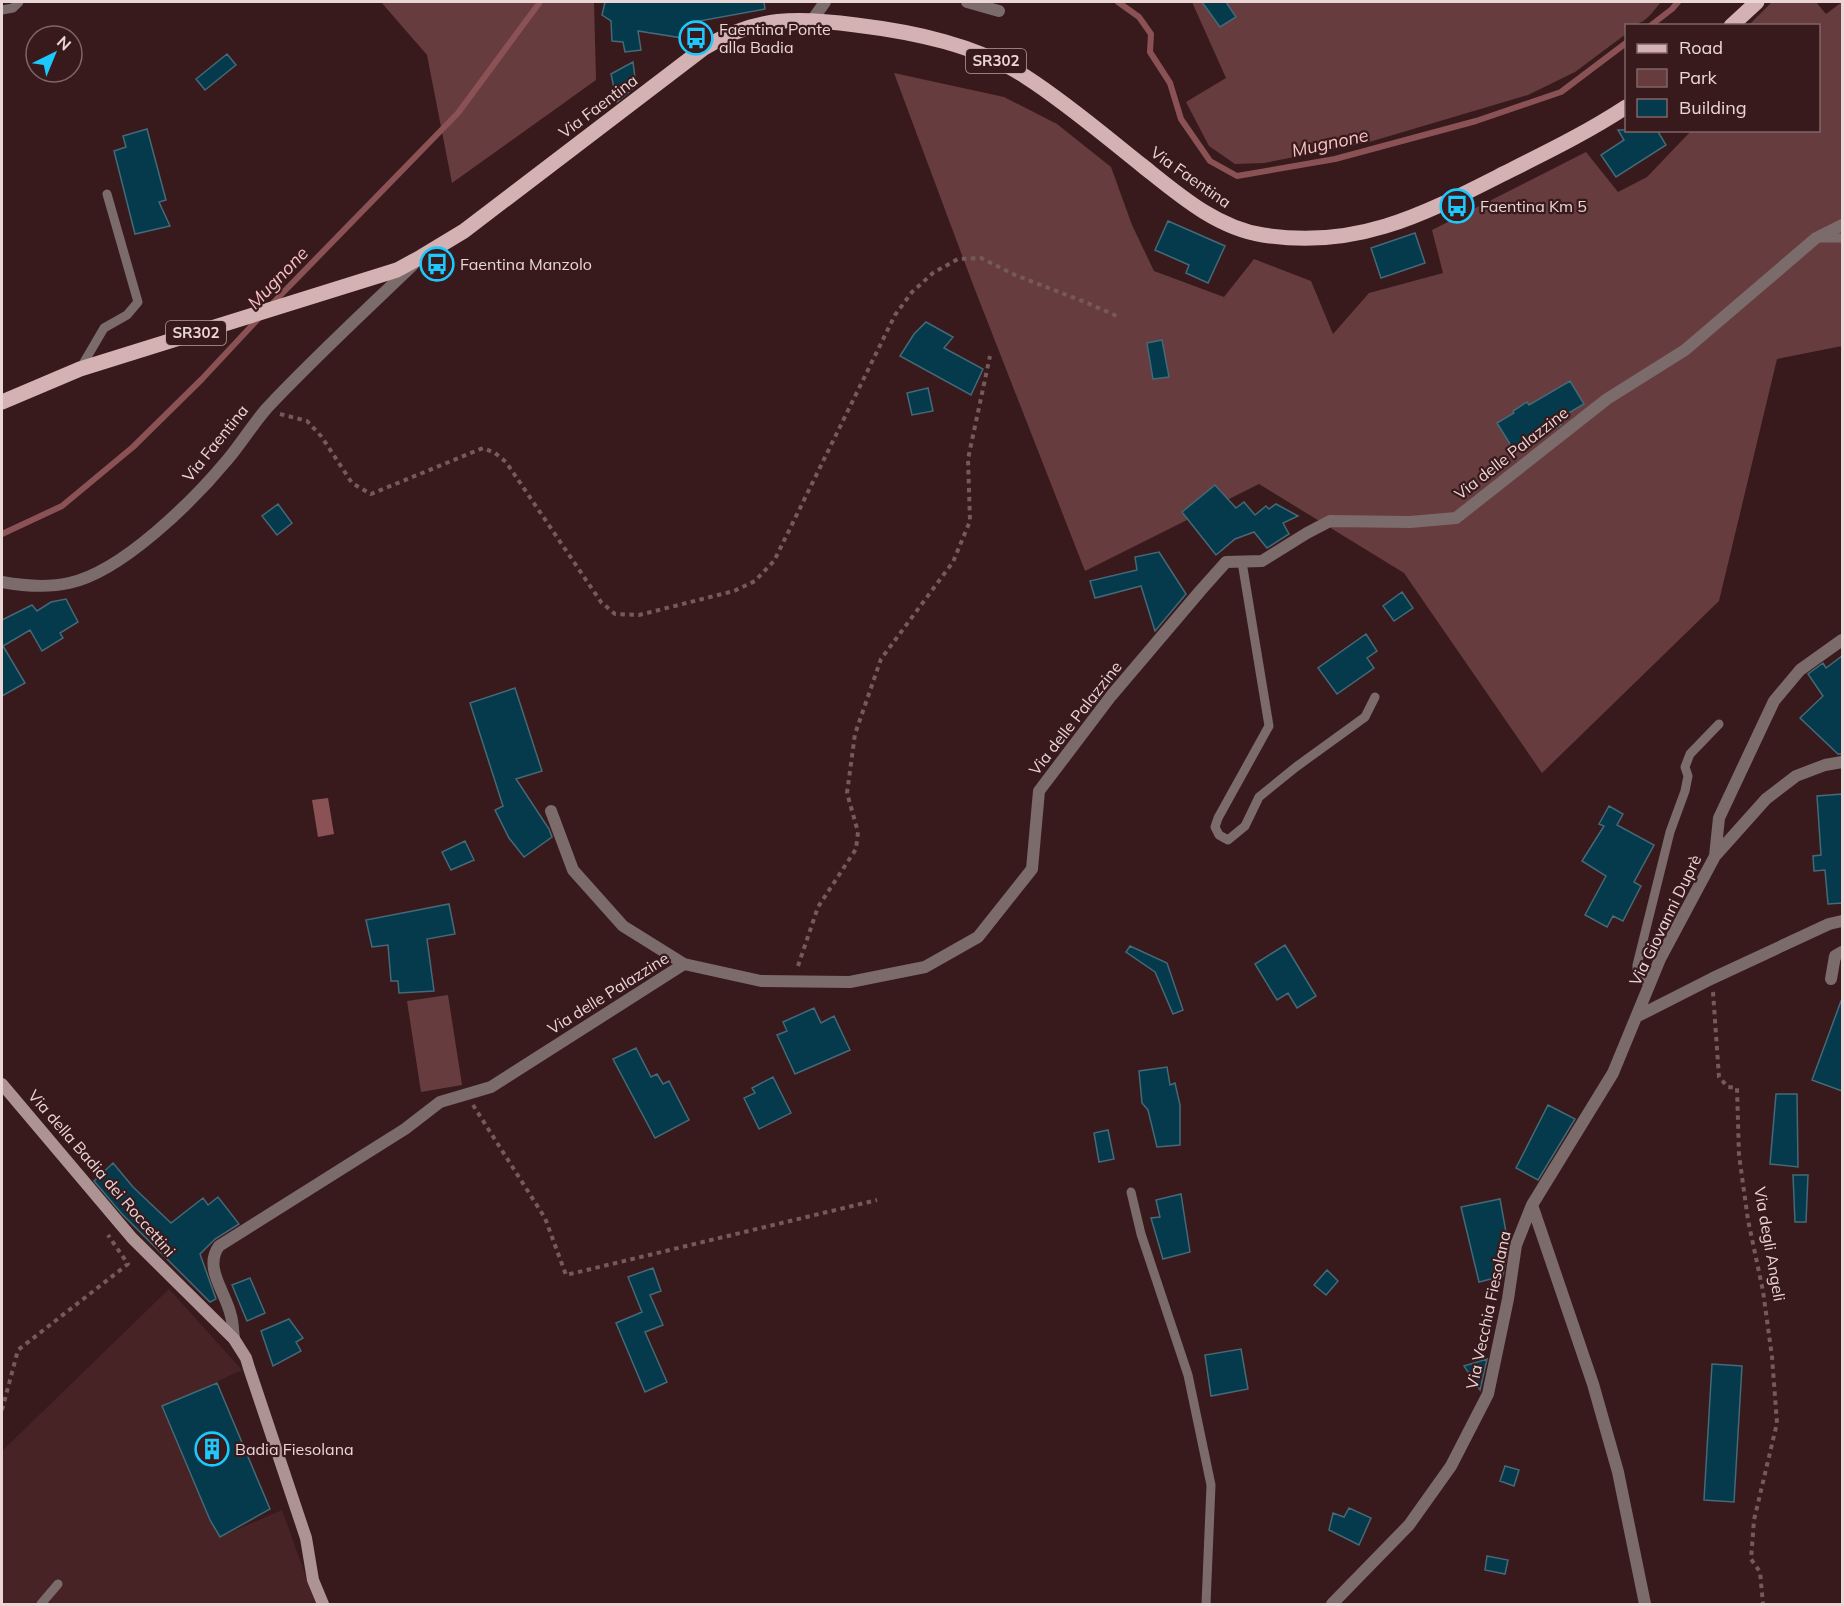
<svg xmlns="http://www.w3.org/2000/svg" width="1844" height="1606" font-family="Mulish,sans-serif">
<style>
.built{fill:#472326}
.green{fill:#663c3e}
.water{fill:#8a5255}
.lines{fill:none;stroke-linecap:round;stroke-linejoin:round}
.stream{stroke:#8a5255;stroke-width:6}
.building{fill:#043a4b;stroke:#456977;stroke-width:1.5}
.path{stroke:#755a5b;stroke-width:4;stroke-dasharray:4.5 4.5;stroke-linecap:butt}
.lane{stroke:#7b6b6b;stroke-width:9}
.street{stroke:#7b6b6b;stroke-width:12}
.secondary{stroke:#ad9393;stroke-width:12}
.primary{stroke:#d4b2b3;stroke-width:15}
.labels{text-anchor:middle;stroke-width:4.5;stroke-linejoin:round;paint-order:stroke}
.shield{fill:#381a1c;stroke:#b59e9e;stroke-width:1.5}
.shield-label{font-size:15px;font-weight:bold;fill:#ebd6d6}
.poi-label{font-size:16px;fill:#ebd6d6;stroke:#381a1c;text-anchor:start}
.street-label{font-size:16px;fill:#ebd6d6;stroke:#381a1c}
.water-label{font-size:18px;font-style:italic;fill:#f7c1c2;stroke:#381a1c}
</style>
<rect width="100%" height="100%" fill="#381a1c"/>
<!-- built -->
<path class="built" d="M169,1289l73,81 -80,37 58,130 62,-27 34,94h-314v-153z"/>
<!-- green -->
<path class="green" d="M381,2h213l2,78 -144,103 -25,-128z
M1192,2h469c-11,13 -16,23 -35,24v8l-51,38 -47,23 -162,48 -102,20 -29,1 -26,-18 -23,-44 40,-24z
M1772,2h44l10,12 16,-12v344l-65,13 -58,242 -177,172 -138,-200 -145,-89 -174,87 -113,-289 -78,-209 110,24 53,27 54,43 21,58 22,46 70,26 30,-38 57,22 22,53 36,-41 74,-20 -11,-43 154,-78 32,40 29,-15 44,-46 127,-1v-104l-69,-1z
M448,995l14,90 -41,7 -14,-91z"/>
<!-- water -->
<path class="water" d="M328,798l6,36 -16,3 -6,-37z"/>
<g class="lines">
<!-- stream -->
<path class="stream" d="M1118,2l21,15 12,17 -1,18 20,31 11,36 29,42 27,15 98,-17 141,-38 85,-29 65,-49
M1650,26l22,-17 6,-7
M270,306l188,-193 82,-111
M2,534l60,-28 71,-59 69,-68 57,-61"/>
</g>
<!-- building -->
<path class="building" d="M605,2h159l1,7 -77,14 1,16 -51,-8 3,19 -16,2 -2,-10 -11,-1 -1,-20 -9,-6z
M1202,2h24l10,15 -16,10z
M227,54l9,11 -31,25 -9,-11z
M633,62l3,24 -19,16 -6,-28z
M147,129l19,71 -7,2 11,24 -35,8 -21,-83 12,-4 -3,-11z
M1618,130h39l9,15 -50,32 -15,-22 23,-15z
M1168,221l57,25 -17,37 -22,-10 3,-8 -34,-15z
M1415,233l10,30 -44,15 -10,-30z
M926,322l27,15 -9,11 39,21 -12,26 -71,-39 14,-22z
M1162,340l7,37 -16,2 -6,-36z
M1570,381l14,23 -26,15 3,6 -2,1 -44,26 -18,-29 17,-10 -1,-2 14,-9 2,3z
M928,388l5,23 -21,4 -5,-22z
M1215,485l21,23 8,-6 11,13 11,-9 3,3 7,-5 22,12 -15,7 6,11 -22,14 -13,-16 -19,7 -19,16 -34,-43z
M278,504l14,19 -15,12 -15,-19z
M1159,552l27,42 -31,37 -14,-45 -46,12 -5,-17 47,-11 -2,-13z
M1402,592l11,16 -19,13 -11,-15z
M66,599l12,23 -18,11 3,5 -21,13 -12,-21 -27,16 22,37 -23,13v-76l30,-15 5,6 14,-9z
M1366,634l11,17 -10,7 7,10 -37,26 -19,-26z
M1842,656v98h-4l-38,-36 23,-22 -15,-22 15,-11 3,5z
M515,688l27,83 -26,8 33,50 3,8 -28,20 -15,-19 -14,-28 8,-4 -33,-103z
M1842,794v109l-14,1 -3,-34 -11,1 -1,-15 8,-1 -4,-59z
M1609,806l14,8 -6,11 37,20 -20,37 7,4 -18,35 -10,-5 -6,11 -22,-12 21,-39 -24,-15 22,-35 -5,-2z
M465,841l9,19 -23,10 -9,-18z
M449,904l6,30 -28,5 7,52 -35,2 -1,-12h-7l-3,-36 -16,2 -6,-27z
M1285,945l31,51 -19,12 -9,-15 -11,7 -22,-36z
M1130,946l37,17 16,47 -10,4 -18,-42 -29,-20z
M1841,1001h1v90l-30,-11z
M814,1008l7,15 13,-7 16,34 -55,24 -18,-39 10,-4 -4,-9z
M636,1048l15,29 6,-3 6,10 6,-3 20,39 -34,18 -42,-79z
M1167,1067l3,18 5,-2 5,22v40l-23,2 -9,-37 -6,-7 -3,-32z
M773,1077l18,36 -32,16 -15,-31 11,-5 -3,-5z
M1776,1094h21l1,73 -28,-3z
M1548,1105l27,14 -37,61 -22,-12z
M1108,1130l6,29 -15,3 -5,-29z
M113,1163l20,24 38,36 32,-25 5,7 10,-8 21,27 -24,15 -15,15 16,45 -6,3 -88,-88 -28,-33z
M1793,1175h15l-2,47h-11z
M1181,1194l9,58 -27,7 -12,-41 9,-1 -4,-17z
M1500,1199l6,33 1,20 -4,24 -24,6 -18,-75z
M653,1268l8,23 -11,4 13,30 -18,7 22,50 -22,10 -29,-69 26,-11 -14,-35z
M1327,1270l11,11 -12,14 -12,-10z
M250,1278l15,35 -18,8 -15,-36z
M289,1319l14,19 -7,4 5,9 -28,15 -12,-35z
M1241,1349l7,40 -37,7 -6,-41z
M1487,1359l-7,31 -16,-24z
M1712,1364l30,2 -8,136 -30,-2z
M217,1383l53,126 -50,28 -10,-17 -48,-114z
M1505,1466l14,4 -5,16 -14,-5z
M1349,1508l22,10 -12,27 -30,-15 4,-17 11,4z
M1487,1556l21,4 -3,14 -20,-4z"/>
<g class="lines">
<!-- path -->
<path class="path" d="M280,414l27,7 14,15 31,47 19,11 112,-46 12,5 11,9 95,140 14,12 24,1 95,-24 21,-10 19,-20 121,-246 17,-23 21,-19 25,-14 23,-1 34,17 70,27 34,15
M798,966l20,-59 38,-58 2,-17 -11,-39 8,-59 26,-75 72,-97 17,-41 -2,-62 22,-103
M1713,992l6,85 9,10 9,1 2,67 9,65 15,71 9,66 5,66 -23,97 -3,39 9,13 3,32
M473,1105l72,113 21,57 311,-75
M2,1410l16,-60 110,-86 -20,-29"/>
<!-- lane -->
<path class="lane" d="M2,10l11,-2 6,-6
M1819,238h23
M80,369l24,-41 23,-13 11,-13 -31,-108
M1242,562l27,164 -51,92 -3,9 4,8 9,5 17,-14 14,-29 37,-30 69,-50 10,-20
M1650,986l-13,-13v-8l33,-133 15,-41 3,-15 -3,-9 5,-13 29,-30
M1131,1192l10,42 47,141 23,110 -5,119
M41,1604l17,-20"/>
<!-- street -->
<path class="street" d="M967,2l32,9
M813,19l12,-17
M2,582c22,4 45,6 67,1 53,-11 125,-83 159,-124 14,-17 25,-35 39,-51 47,-50 97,-96 146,-143
M551,811l22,59 50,56 61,38
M1715,856l4,-38 55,-117 26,-31 42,-30
M1831,979l4,-23 7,-4
M1638,1016l75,-38 116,-54 13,-3
M1532,1205l61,179 25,88 27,132
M234,1339c-1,-8 -1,-16 -3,-23 -5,-24 -28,-48 -12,-70l186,-117 35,-27 51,-15 193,-123 77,17 89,1 75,-15 53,-30 54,-68 7,-78 72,-95 90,-106 25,-28 36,-1 45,-28 23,-12 80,1 46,-4 151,-119 78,-49 131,-112 26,-13
M1332,1604l77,-79 42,-59 37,-72 20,-95 8,-54 16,-40 81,-132 47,-114 55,-103 51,-57 30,-23 29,-11 17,-3"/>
<!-- secondary -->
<path class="secondary" d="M2,1084l130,154 102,101 12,19 3,10 57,170 7,42 10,24"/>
<!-- primary -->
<path class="primary" d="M1731,26l26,-24
M2,402l78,-33 317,-99 24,-13 43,-26 240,-183c52,-32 94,-31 152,-23 58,7 121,20 170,52 42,27 80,60 118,90 35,28 73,61 119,68 94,15 161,-21 242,-62 42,-21 83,-41 121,-66"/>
</g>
<!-- icons -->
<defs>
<g id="bus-ring" transform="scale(1.725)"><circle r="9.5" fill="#381a1c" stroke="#1dc9fc" stroke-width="1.5"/><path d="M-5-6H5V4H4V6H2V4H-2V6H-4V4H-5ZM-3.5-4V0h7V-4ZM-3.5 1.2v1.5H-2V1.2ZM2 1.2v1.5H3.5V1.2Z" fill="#1dc9fc"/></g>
<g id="building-ring" transform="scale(1.725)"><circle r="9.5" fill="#381a1c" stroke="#1dc9fc" stroke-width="1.5"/><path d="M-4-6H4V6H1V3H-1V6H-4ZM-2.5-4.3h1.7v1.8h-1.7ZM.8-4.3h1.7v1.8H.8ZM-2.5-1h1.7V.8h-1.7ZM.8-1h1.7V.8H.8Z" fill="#1dc9fc"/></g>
</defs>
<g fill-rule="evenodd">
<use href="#bus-ring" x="696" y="38"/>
<use href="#bus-ring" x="1457" y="206"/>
<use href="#bus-ring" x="437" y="264"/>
<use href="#building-ring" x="212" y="1449"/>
</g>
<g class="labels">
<!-- shield labels -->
<g class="shield">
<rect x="966" y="49" width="60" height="24" rx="4.5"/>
<rect x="166" y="321" width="60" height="24" rx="4.5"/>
</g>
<g class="shield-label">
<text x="996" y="66">SR302</text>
<text x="196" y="338">SR302</text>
</g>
<!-- poi labels -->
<g class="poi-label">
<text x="719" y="35">Faentina Ponte<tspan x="719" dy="18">alla Badia</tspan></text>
<text x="1480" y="212">Faentina Km 5</text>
<text x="460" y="270">Faentina Manzolo</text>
<text x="235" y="1455">Badia Fiesolana</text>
</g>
<!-- street labels -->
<g class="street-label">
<text transform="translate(598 106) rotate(-37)" y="6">Via Faentina</text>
<text transform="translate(1191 177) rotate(35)" y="6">Via Faentina</text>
<text transform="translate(215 443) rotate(-51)" y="6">Via Faentina</text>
<text transform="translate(1511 453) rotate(-38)" y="6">Via delle Palazzine</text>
<text transform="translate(1075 718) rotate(-52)" y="6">Via delle Palazzine</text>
<text transform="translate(1665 920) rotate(-64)" y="6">Via Giovanni Duprè</text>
<text transform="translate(608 993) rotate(-32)" y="6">Via delle Palazzine</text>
<text transform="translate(102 1173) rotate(49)" y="6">Via della Badia dei Roccettini</text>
<text transform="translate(1770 1244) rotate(80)" y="6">Via degli Angeli</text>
<text transform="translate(1488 1310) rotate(-78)" y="6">Via Vecchia Fiesolana</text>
</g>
<!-- water labels -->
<g class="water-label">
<text transform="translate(1330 143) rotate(-12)" y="6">Mugnone</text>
<text transform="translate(278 278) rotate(-46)" y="6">Mugnone</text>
</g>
</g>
<!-- border -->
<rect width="1844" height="1606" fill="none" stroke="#ebd6d6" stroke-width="6"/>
<!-- legend -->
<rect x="1625" y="24" width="195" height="108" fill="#381a1c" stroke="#806566" stroke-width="1.5"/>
<rect x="1637" y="44" width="30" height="9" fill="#d4b2b3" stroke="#806566" stroke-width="1.5"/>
<text x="1679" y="54" font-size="18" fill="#ebd6d6">Road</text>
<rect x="1637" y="69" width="30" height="18" fill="#663c3e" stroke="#806566" stroke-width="1.5"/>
<text x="1679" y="84" font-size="18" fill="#ebd6d6">Park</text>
<rect x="1637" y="99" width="30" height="18" fill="#043a4b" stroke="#806566" stroke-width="1.5"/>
<text x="1679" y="114" font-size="18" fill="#ebd6d6">Building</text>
<!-- north arrow -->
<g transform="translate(54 54) rotate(43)"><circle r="28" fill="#381a1c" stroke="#806566" stroke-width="1.5"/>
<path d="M0-4.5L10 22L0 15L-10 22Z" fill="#1dc9fc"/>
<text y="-9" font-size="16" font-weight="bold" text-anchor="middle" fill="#ebd6d6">N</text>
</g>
</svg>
